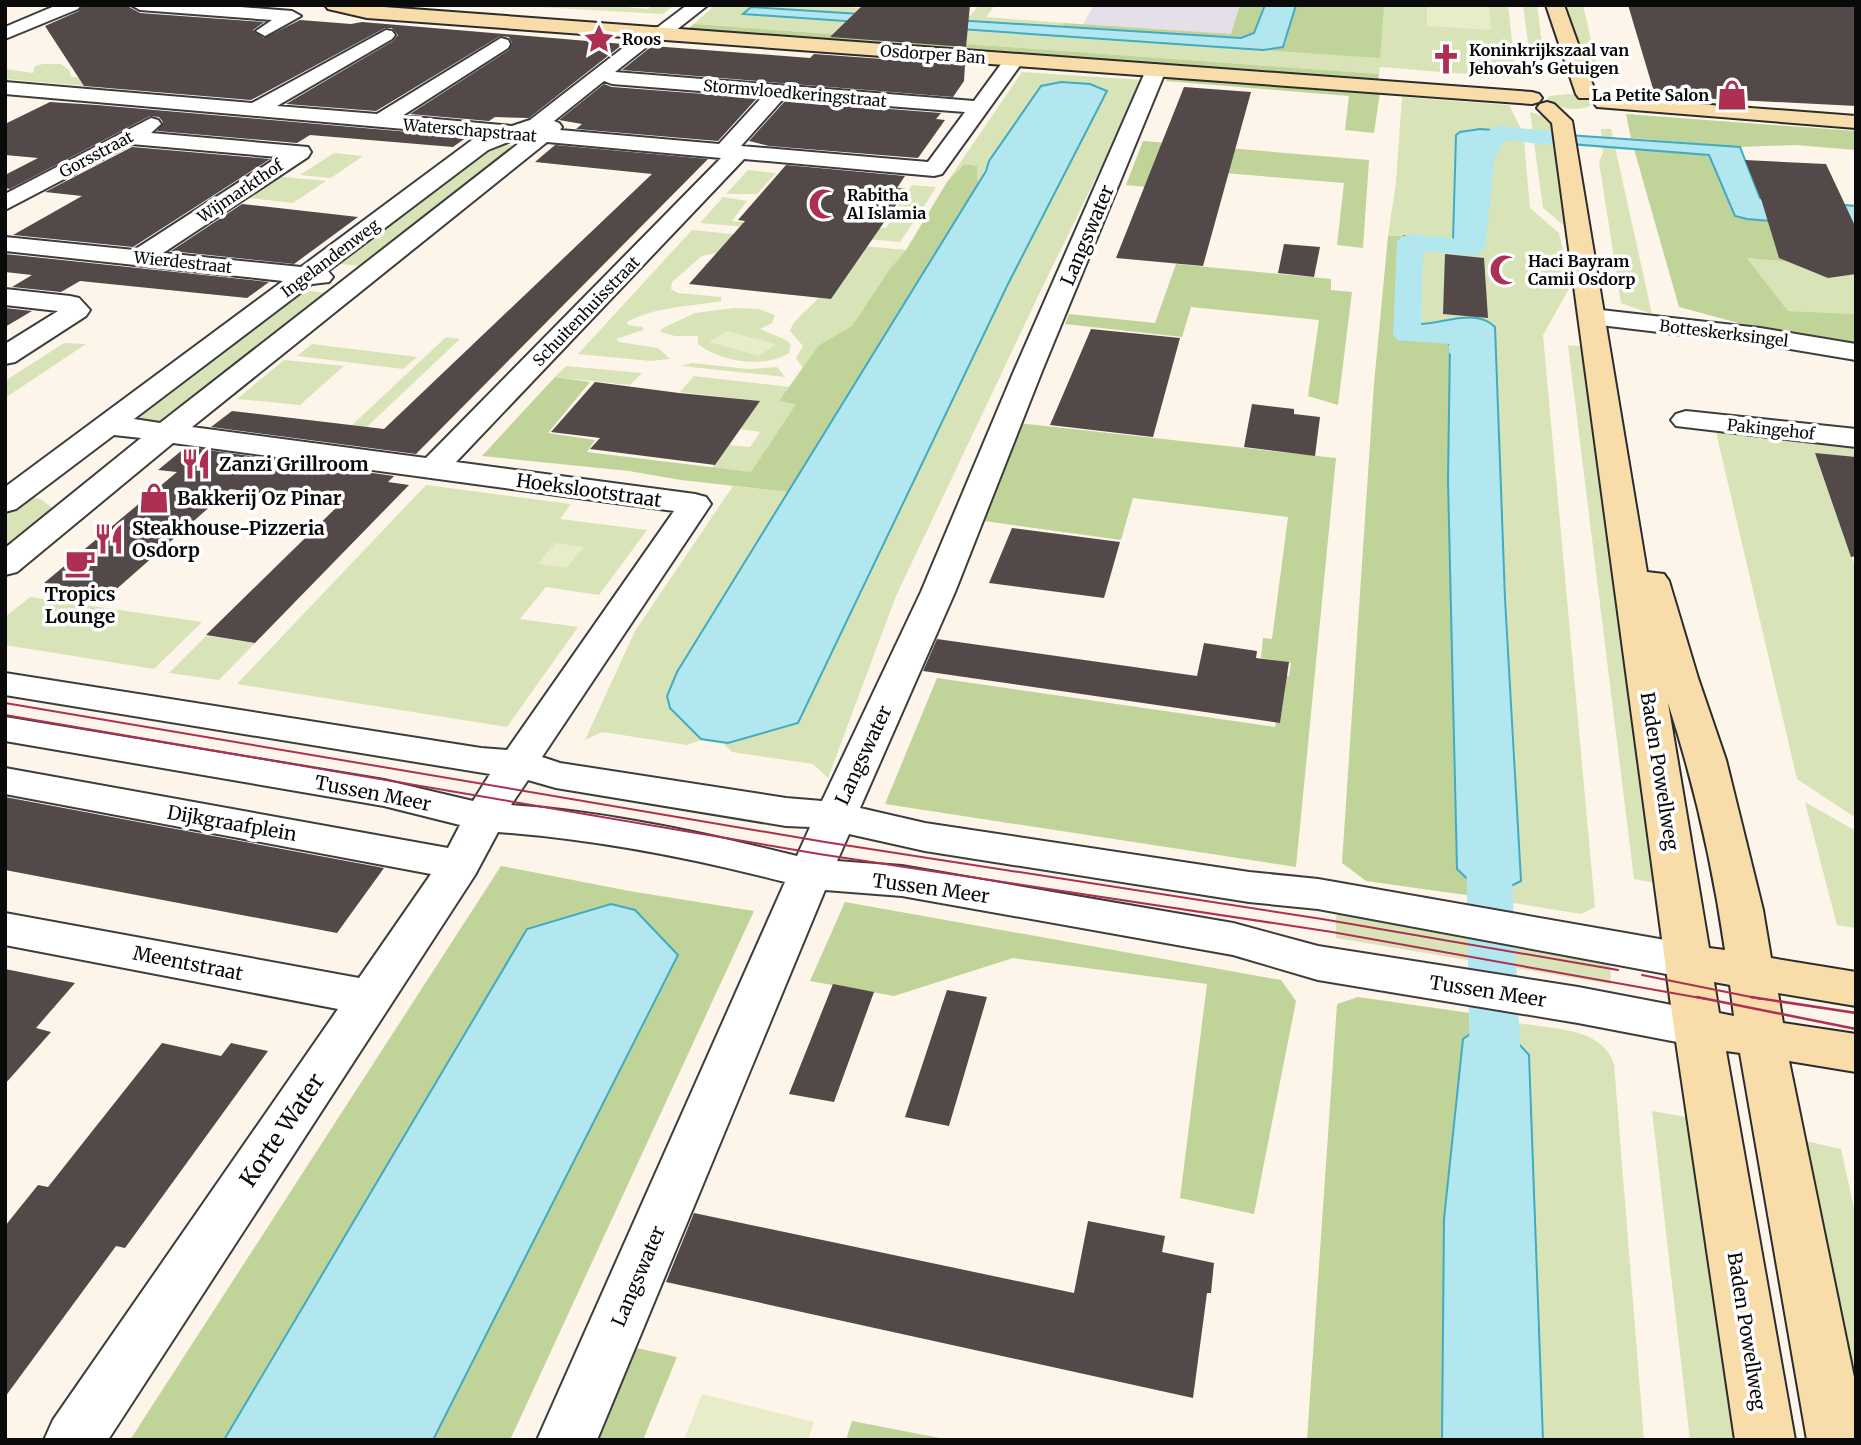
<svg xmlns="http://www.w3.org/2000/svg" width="1861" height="1445" font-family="Merriweather,serif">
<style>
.industrial{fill:#e5dfe9}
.green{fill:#d8e4b7}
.forest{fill:#c0d398}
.pitch{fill:#e8ecc8}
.water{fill:#b3e7f0;stroke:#40abc1;stroke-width:2}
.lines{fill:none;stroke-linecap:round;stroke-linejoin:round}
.canal{fill:#b3e7f0;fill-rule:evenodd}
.building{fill:#524948}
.street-casing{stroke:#3d3d3d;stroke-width:4}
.secondary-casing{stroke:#2c2c2c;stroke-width:4}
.street{fill:#fff;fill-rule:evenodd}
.secondary{fill:#f8ddaa;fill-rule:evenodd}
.tram-far1{stroke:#ad2f52;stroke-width:2}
.tram{stroke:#ad2f52;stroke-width:2.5}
.labels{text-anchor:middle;stroke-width:7;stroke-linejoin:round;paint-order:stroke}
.far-poi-label{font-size:16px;font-weight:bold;fill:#0a0a0a;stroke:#fff;text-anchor:start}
.far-street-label{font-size:16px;fill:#0a0a0a;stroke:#fff}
.street-label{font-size:19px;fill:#0a0a0a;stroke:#fff}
.poi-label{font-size:19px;font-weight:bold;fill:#0a0a0a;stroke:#fff;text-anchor:start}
.near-street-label{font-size:23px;fill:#0a0a0a;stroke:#fff}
</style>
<rect width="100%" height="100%" fill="#fdf5e9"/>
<!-- industrial -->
<path class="industrial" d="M1094,5h156l-10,32 -158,-11z"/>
<!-- green -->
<path class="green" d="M503,5h102l43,4 4,-4h22l-11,9z
M715,5h104l151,11 9,-11h16l-9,12 78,6 -2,4 -310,-20 -8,7 534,37 7,-6 11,-40h212l8,73 -136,-11 -1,7 -685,-50z
M1523,5h14l9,70 -14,-2z
M1559,5h24l17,73h-11z
M43,64h18l9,7 1,6 14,1 2,8 -82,-7v-10l28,4 2,-7z
M1022,72l122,8 -103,210 -145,306 -68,182 -15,-14 -81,-12 -8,-8 -23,-4 -14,5 -85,-13 -17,8 50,-109 98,-145 55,6 -111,179 -9,25 2,12 31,31 27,4 70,-20 209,-437 100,-195 -17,-7 -40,-1 -61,78 -11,23 -1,-18 -13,-2 -17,18z
M1569,94l20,4 5,5c-12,10 -35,6 -47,-3l2,-4z
M1402,97l107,8 13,26 -26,-2 -40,6 -3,105 -65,-4 8,-54z
M1530,112l22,7 17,111 -26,-22z
M1601,129h10l41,185 -31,-11 -22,-141 4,-9z
M1494,138l30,2 6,68 29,25 12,52 -28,50 52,572 -14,7 -68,-11 -12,-11 20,-11 -20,-380 -23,-183c-23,-2 -44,8 -68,6l4,-81 58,4 11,-4 2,-102z
M491,143l30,3 -151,121 -38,-4z
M334,153l29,3 -32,22 -31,-3z
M748,170l28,3 -19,21h-31z
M274,176l52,5 -33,22 -53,-6z
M912,185l24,2 -15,24 -25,-2z
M723,197l24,4 -15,20 42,4 -4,4 -70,-6z
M897,213l21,2 -18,27 -33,-3 9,-11h10z
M692,230l90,9 -80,17 -30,26 -1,7 7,4 43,4v4c-31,6 -65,5 -94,21l1,3 15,2v3l-27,9 3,3 39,6 12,11 -19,2 -73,-7z
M810,241l96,9 -17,20 -37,56 -33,19 -16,23 -7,-10 7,-12 -13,-15c3,-12 20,-22 28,-33l13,1 19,-28z
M1747,258l109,10v46l-68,-3z
M297,289l35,5 -167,128 -22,-1 -9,-6z
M734,308l24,1 17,6 -3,8 -12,6 26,11 5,5 -2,8c-25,16 -68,9 -91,-9v-8h-23l-15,-4 3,-4 32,-15z
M446,337l14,2 -107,101 -3,-13z
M64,343l22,1 -81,54v-17z
M312,344l105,13 -14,12 -106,-13z
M1568,345l19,2 74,537 -27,-5z
M284,360l60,6 -44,39 -63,-6z
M692,363l56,6 29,-2 8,10 -104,-11z
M566,366l76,7 -12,12 -75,-8z
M694,376l95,11 -9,14 17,2 -46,70 -39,-5 17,-23 21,2 10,-15 -20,-3 19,-28 -79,-9z
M1716,432l140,14v11l-41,-3 41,115v249l-59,-39z
M426,485l145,19 -11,15 87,11 -48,65 -53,-8 -26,32 58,8 -71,100 -270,-43z
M26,496l15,3 14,11 -50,43v-42z
M30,597l172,25 -48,47 -149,-24v-28z
M206,636l49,7 -36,37 -50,-7z
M1805,802l51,29v97l-19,-3z
M1345,911l265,51 1,22 -275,-46v-22z
M1517,1023c34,6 85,4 97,41l30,376h-101l-14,-385 -22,-24z
M1652,1111l45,8 51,321h-58z
M1806,1141l35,8 15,68v223h-5z"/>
<!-- forest -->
<path class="forest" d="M1240,5h25l-11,28 -13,5 -179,-11 2,-4 167,11z
M1296,5h88l-4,53 -117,-8 22,-5z
M694,24l685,50 -1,8 -685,-51 -4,-3z
M1168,76l212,16 -6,41 -29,-3 4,-34 -183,-15z
M1626,114l230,17v19l-60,-5 -56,2 -109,-9z
M1143,141l226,19 -6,88 -26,-3 7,-62 -119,-10 -6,21 -93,-9z
M1634,149l76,6 25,61 121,13v39l-109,-10 41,53 68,3v29l-99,-15 -78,-21z
M964,164l13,2 1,18 -190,308 -107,-12 -52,-9 -147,-15 73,-79 35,5 -42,51 47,7 -8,12 164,20 45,-68 -17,-3 40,-56 33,-19 37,-56 17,-20 41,-68z
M1388,236h16l-4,86 6,10 34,6 10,7 7,524 21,20 -12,6 -100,-14 -24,-18 32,-479z
M1176,264l155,15v11l21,2 -14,113 -30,-9 11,-76 -128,-13 -9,30 -117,-13 4,-10 86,9z
M1018,423l318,35 -40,409 -411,-63 52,-126 338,49 1,-5 4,1 5,-34 -2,-14 6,1 2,-13 -30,-5 2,-20 9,1 16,-122 -155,-19 -12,42 -144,-20z
M501,866l128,25 125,20 -244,529h-77l245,-485 -67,-51 -84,25 -303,511h-94z
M845,902l436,78 15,21 -42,213 -74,-16 27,-214 -194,-26 -119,38 -84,-15z
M1358,997l112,16 12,13 -19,13 -19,180 -2,221h-135l30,-436z
M632,1347l45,10 -34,83h-50z
M852,1421l98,19h-104z"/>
<!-- pitch -->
<path class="pitch" d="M1427,5h62l2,25 -64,-4z
M727,331l49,13 -17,12 -50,-14z
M555,543l29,4 -17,21 -29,-4z
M702,1394l112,28 -6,18h-124z"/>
<!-- water -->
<path class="water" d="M1265,5h31l-13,42 -20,3 -520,-36 8,-7 490,31 13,-5z
M1061,82l29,2 17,7 -100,195 -209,437 -70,20 -27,-4 -31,-31 -3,-12 10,-24 309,-501 3,-10 52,-75z
M1480,129l260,18 20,51 96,8v22l-109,-9 -12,-3 -26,-61 -215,-17 -9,4 -2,101 -11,4 -58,-4 -3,81c26,3 63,-18 84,3l10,271 16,283c-33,17 -38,13 -64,-12l-9,-389 2,-135 -10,-7 -34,-6 -5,-3 -1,-6 4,-87 49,4 3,-105 4,-3z
M611,904l24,6 43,45 -245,485h-209l303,-511z
M1482,1026l25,5 22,24 14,385h-101l2,-221 19,-180z"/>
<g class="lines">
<!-- canal -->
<path class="canal" d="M1499,126l50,5 8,2 3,5 -3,5 -8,2 -44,-5 -10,16 -10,92 -4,5 -9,3 -49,-5 -2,75 52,4c6,9 6,19 0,28l-10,3 -10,-3 -4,-6v-8l-52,-4 -4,-6 4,-92 4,-5 9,-3 50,5 13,-83 18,-28z
M1488,823l15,5 7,10 12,245 -8,14 -18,6 -18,-6 -8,-14 -4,-245 7,-10z"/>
</g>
<!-- building -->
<path class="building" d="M83,5l46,2 11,6 124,9 -11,8 11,8 36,-18 51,4 11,-2 261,22 -94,74 -34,-1 -6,4 -79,-7 99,-64 3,-7 -3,-6 -9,-1 -124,75 -90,-7 107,-63 5,-6 -6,-7h-7l-134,72 -167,-14 -39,-60 34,-15z
M863,5h107l-4,42 -136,-10z
M1628,5h228v101l-159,-8 -2,-3 -41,-3z
M652,46l158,12 4,-4 151,11 -1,16 -11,16 -331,-27z
M604,84l8,3 145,11 -39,43 -142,-12 6,-5 -23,-4z
M1184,87l67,5 -48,174 -87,-8z
M785,101l156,12 -5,6 9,1 -27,38 -149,-12 -20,-5z
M50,102l47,3 370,32 -14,10 -143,-12 -13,8 -140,-12 6,-9 -4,-5 -9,-1 -140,73 -5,-1v-13l33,-17 -33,-3v-31z
M555,145l153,14 -292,295 -205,-27 21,-16 152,18 268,-255 -117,-12z
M132,147l138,12 -137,88 -120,-12 69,-39 -37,-4z
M1745,160l81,4 30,64v46l-28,4 -49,-20 -17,-56z
M786,165l119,11 -8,12 10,1 -76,110 -142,-15 56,-63 -7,-1z
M242,204l116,13 -64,47 -123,-13z
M1284,244l36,3 -6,30 -36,-4z
M5,254l264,28 -22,16 -167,-17 -19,11 -49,-5 20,-12 -27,-3z
M1445,254l39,4 4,60 -45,-4z
M5,308l27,3 -27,16z
M1091,329l89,9 -27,99 -103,-12z
M595,382l84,11 81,8 -45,64 -125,-16 10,-11 -49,-6z
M1252,404l42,5v5l26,3 -5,39 -71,-9z
M186,447l208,29 -6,6 21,3 -154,158 -49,-8 135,-132 -111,-14 -118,104 -68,-10 133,-111 -19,-2z
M1815,453l41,4v99l-5,1z
M1012,528l108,14 -16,56 -115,-15z
M937,639l260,37 7,-33 53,8 -1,7 33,4 -9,61 -357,-52z
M5,797l379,71 -47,65 -332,-63z
M5,969l70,14 -39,45 15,4 -46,52z
M833,984l41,8 -40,110 -45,-8z
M947,990l40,7 -38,129 -44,-9z
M162,1043l59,13 10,-13 37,8 -143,197 -9,-2 -111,151v-171l33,-41 10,2z
M694,1213l380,80 14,-72 77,15 -3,16 52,11 -3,30h-4l-14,105 -527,-116z"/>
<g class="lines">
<!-- street casing -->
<g class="street-casing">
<path id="street" d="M57,5h24l-3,4 -73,30v-12z
M131,5h85l76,6 9,5 -36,20 -9,-5 16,-11 -132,-10z
M687,5h21l-38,30 -12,3 -43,34 359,29 33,-45 7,-2 10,6 -82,114 -8,2 -190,-17 -288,303 239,32 11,3 5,7 -169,253 18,6 226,35 36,3 99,-209 93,-221 132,-301 10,-6 10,6 -124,301 -87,221 -95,216 65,15 324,49 69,7 370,65 16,5 7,12 -7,12 -16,5 -370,-69 -69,-7 -324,-51 -76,-17 -12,27 65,5 331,57 85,23 260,41 120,23 17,5 7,13 -7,13 -17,5 -120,-23 -260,-43 -85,-25 -331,-59 -77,-6 -228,550h-60l248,-558c-93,-24 -190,-43 -287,-50l-23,43 -367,565h-64l9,-20 285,-411 -333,-64v-32l354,65 72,-104 -426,-80v-26l443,80 12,-23 -76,-19 -379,-65v-24l379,63 89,21 17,-27 -485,-79v-22l476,75 26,2 167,-239 -501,-68 -156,129 -12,3v-27l136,-110 -27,-3 -98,74 -11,3v-25l278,-206 -278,-30v-14l129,13 144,-93 -147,-13 -126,66v-16l146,-76 7,2 3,4 -10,9 157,14 3,5 -3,5 -145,96 138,14 171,-127 12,-4 -479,-42v-12l247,21 134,-73 6,1 3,4 -3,4 -115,67 100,8 124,-76 7,2 2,4 -2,4 -106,68 110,10 18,-6 116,-90 12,-3zM604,81l8,3 151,12 -44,48 -159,-14 2,-3 -3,-4 -5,-2zM784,98l181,14 -37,50 -187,-16zM516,139l7,1 -363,283 -26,-4 178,-135 17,-2 4,-5 -5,-6 160,-121zM547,142l174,16 -295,300 -234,-31zM528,780l28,8 230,38 24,1 -13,29c-93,-23 -190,-44 -286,-51z
M5,289l65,7 9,2 11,12 -4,6 -71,46 -10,2v-20l53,-33 -53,-6z
M1592,309l168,19 96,16v16l-96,-16 -177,-21 -4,-6 4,-6z
M1686,411l170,18v18l-180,-21 -5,-6 5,-6z"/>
</g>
<!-- secondary casing -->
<g class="secondary-casing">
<path id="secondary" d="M325,5h32l1175,87 7,2 3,4 -3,4 -7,2 -1165,-86 -39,-9z
M1546,5h18l32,89 -3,4h-14l-3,-4z
M1604,97l252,19v12l-259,-21 -3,-4 3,-4z
M1547,102l7,2 18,17 75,451 17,2 5,7 29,97 28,82 37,150 8,48 85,14v34l-78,-13 5,30 73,11v38l-67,-11 67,326v53h-49l-67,-387 -14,-2 69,389h-60l-61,-412 -122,-905 -15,-15 3,-4zM1668,703c26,80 45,164 57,247l-16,-2zM1714,982l16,3 4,31 -15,-3z"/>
</g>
<!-- street -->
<use href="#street" class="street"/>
<!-- secondary -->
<use href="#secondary" class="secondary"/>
<!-- tram-far1 -->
<path class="tram-far1" d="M5,703l820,139 497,77 296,51
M5,715l814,139 513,78 374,67
M1642,975l119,24"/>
<!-- tram -->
<path class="tram" d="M1697,997l159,32
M1751,997l105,16"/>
</g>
<!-- icons -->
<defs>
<g id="sight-bare" transform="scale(2.415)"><path d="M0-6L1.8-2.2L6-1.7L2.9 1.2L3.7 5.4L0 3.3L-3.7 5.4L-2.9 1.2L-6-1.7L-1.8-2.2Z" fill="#ad2f52" stroke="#fff" stroke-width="2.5" paint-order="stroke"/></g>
<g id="church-bare" transform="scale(2.415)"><path d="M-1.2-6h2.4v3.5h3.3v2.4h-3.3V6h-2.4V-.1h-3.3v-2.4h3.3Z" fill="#ad2f52" stroke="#fff" stroke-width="2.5" paint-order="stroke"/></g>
<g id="shop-bare" transform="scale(2.415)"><path d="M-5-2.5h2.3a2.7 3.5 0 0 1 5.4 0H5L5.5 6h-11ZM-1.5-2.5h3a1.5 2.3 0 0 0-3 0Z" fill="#ad2f52" stroke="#fff" stroke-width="2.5" paint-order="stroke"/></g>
<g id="mosque-bare" transform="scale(2.415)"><path d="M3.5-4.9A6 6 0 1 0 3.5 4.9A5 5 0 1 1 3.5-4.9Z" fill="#ad2f52" stroke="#fff" stroke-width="2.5" paint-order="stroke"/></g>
<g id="restaurant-bare" transform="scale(2.415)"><path d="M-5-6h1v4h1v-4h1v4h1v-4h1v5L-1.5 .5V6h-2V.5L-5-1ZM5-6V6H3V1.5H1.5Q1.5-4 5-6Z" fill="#ad2f52" stroke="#fff" stroke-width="2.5" paint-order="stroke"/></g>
<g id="cafe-bare" transform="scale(2.415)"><path d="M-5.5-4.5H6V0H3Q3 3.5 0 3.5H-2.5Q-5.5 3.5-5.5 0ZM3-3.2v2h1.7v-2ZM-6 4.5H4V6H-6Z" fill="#ad2f52" stroke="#fff" stroke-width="2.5" paint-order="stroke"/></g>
</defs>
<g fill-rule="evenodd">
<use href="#sight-bare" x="599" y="39"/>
<use href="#church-bare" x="1446" y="59"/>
<use href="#shop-bare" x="1732" y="95"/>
<use href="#mosque-bare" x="824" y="204"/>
<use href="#mosque-bare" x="1505" y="270"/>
<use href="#restaurant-bare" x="196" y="464"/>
<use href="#shop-bare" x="154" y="498"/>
<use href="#restaurant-bare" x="109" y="539"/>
<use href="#cafe-bare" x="80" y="563"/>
</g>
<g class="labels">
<!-- far-poi labels -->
<g class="far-poi-label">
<text x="622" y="45">Roos</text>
<text x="1469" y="56">Koninkrijkszaal van<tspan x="1469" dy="18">Jehovah's Getuigen</tspan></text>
<text x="1709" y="101" text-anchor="end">La Petite Salon</text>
<text x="847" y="201">Rabitha<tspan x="847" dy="18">Al Islamia</tspan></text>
<text x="1528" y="267">Haci Bayram<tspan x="1528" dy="18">Camii Osdorp</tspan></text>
</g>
<!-- far-street labels -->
<g class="far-street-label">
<text transform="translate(933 54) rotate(4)" y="6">Osdorper Ban</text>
<text transform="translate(795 93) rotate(5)" y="6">Stormvloedkeringstraat</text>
<text transform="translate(470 130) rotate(5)" y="6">Waterschapstraat</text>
<text transform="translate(96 154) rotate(-28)" y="6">Gorsstraat</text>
<text transform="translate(240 191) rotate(-34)" y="6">Wijmarkthof</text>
<text transform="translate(330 258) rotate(-37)" y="6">Ingelandenweg</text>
<text transform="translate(183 262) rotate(6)" y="6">Wierdestraat</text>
<text transform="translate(586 311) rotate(-46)" y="6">Schuitenhuisstraat</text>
<text transform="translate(1724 333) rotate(7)" y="6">Botteskerksingel</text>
<text transform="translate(1771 429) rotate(6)" y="6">Pakingehof</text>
</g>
<!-- street labels -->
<g class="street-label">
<text transform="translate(1087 235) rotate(-67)" y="7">Langswater</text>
<text transform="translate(589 490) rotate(8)" y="7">Hoekslootstraat</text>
<text transform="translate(863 755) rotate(-65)" y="7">Langswater</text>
<text transform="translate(1660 771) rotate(81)" y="7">Baden Powellweg</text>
<text transform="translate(373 793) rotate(11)" y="7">Tussen Meer</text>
<text transform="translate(232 823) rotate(10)" y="7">Dijkgraafplein</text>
<text transform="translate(931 888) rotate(8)" y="7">Tussen Meer</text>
<text transform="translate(188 963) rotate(11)" y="7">Meentstraat</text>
<text transform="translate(1488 991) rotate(9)" y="7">Tussen Meer</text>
<text transform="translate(638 1276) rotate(-67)" y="7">Langswater</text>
<text transform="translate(1747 1331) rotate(81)" y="7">Baden Powellweg</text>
</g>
<!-- poi labels -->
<g class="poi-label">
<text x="219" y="471">Zanzi Grillroom</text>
<text x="177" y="505">Bakkerij Oz Pinar</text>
<text x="132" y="535">Steakhouse-Pizzeria<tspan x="132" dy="22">Osdorp</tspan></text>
<text x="80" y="601" text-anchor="middle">Tropics<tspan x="80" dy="22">Lounge</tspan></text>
</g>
<!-- near-street labels -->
<g class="near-street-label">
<text transform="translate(282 1130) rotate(-56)" y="8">Korte Water</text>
</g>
</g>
<!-- border -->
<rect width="1861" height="1445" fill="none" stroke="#0a0a0a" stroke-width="14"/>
</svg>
